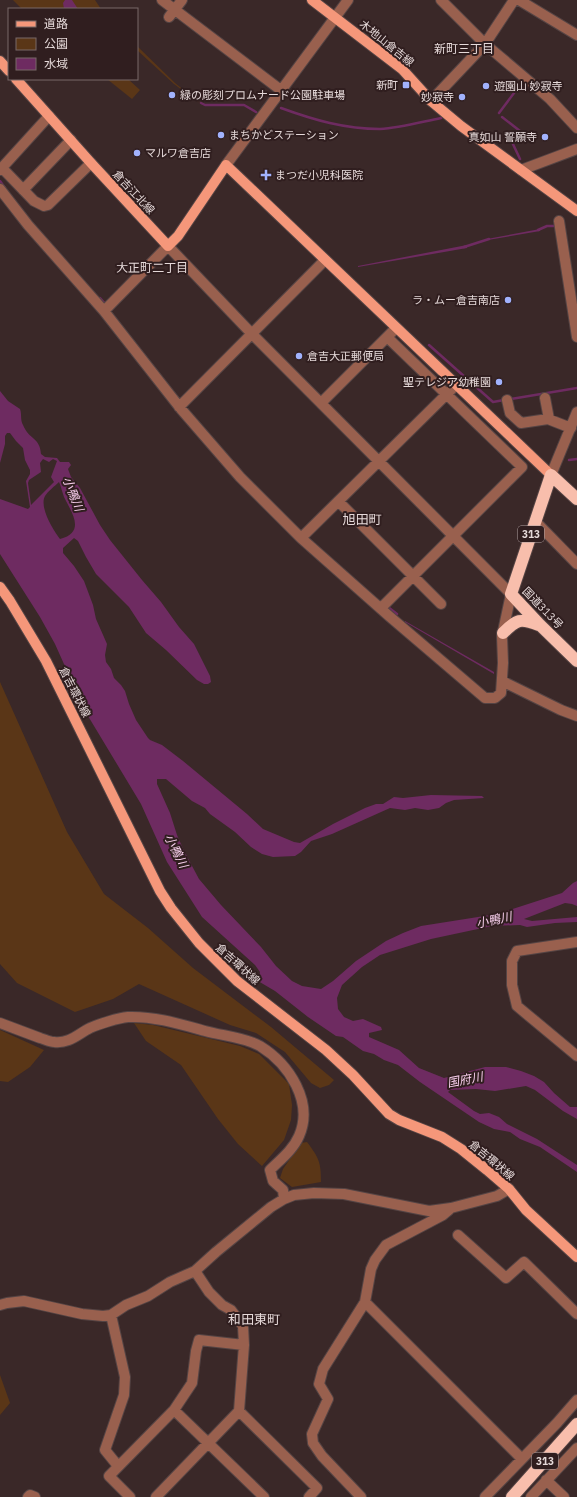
<svg xmlns="http://www.w3.org/2000/svg" width="577" height="1497" font-family="'IBM Plex Sans','Noto Sans JP',sans-serif">
<style>
.green{fill:#5a3617}
.water{fill:#6e2b61;fill-rule:evenodd}
.lines{fill:none;stroke-linecap:round;stroke-linejoin:round}
.stream{stroke:#6e2b61;stroke-width:2.5}
.minor-casing{stroke:#544;stroke-width:12}
.major-casing{stroke:#544;stroke-width:12}
.highway-casing{stroke:#544;stroke-width:14}
.minor{stroke:#99604e;stroke-width:10}
.major{stroke:#f5977a;stroke-width:10}
.highway{stroke:#f8beac;stroke-width:12}
.poi-dot{fill:#a1b2fd;stroke:#301e1f;stroke-width:1.5}
.labels{text-anchor:middle;stroke-width:4;stroke-linejoin:round;paint-order:stroke}
.shield{fill:#301e1f;stroke:#afa1a1;stroke-width:1}
.shield-label{font-size:10px;font-weight:bold;fill:#e5d9d9}
.street-label{font-size:11px;fill:#e5d9d9;stroke:#301e1f}
.poi-label{font-size:11px;fill:#e5d9d9;stroke:#301e1f;text-anchor:start}
.neighbourhood-label{font-size:12px;fill:#e5d9d9;stroke:#301e1f}
.water-label{font-size:12px;font-style:italic;fill:#f8cfed;stroke:#301e1f}
.quarter-label{font-size:13px;fill:#e5d9d9;stroke:#301e1f}
</style>
<rect width="100%" height="100%" fill="#3a2828"/>
<!-- green -->
<path class="green" d="M13,0h82l6,9h-79z
M137,46l38,37 26,21 -27,-20 -37,-34z
M107,79h21l12,11 -8,9z
M0,682l67,150 37,62 44,34 45,40 78,59 63,53 -5,5 -9,3 -9,-5 -26,-31 -29,-19 -26,-8 -91,-41 -26,15 -38,13 -58,-29 -17,-19z
M134,1023l19,2 87,21 19,8 30,30 3,21 -1,15 -7,20 -22,26 -24,-22 -20,-25 -37,-54 -35,-24z
M0,1030l44,20 -14,17 -22,15 -8,-1z
M307,1142c12,16 14,20 14,40l-29,5 -12,-9 3,-9 18,-26z
M0,1375l10,28 -10,12z"/>
<!-- water -->
<path class="water" d="M65,0h7l6,9h-14l-1,-6z
M540,229v2l-52,9 -1,-1z
M467,245v3l-109,19v-1z
M0,391l8,10 12,8c2,5 0,11 3,16 6,15 17,12 18,29l4,3 12,1 3,4h9l2,3 -3,4 3,8 9,11 20,37 10,15 32,40 19,22 18,25 15,17 16,32 1,6 -3,2h-4l-7,-4 -31,-30 -20,-17 -17,-26 -33,-33 -10,-17 -8,-16 -4,-3 -11,10v5l11,13 10,15 9,24 3,14 11,25 -2,11 1,7 5,7 3,9 7,7 4,6 4,13 7,16 12,18 2,2 12,5 21,16 64,53 16,15 31,13 6,1 33,-19 32,-16 11,-4h7l11,-7 9,1 28,-3 51,1 2,2 -30,2 -8,3 -7,5 -11,2 -13,-2 -10,2 -15,-2 -58,26 -21,7 -10,11 -6,4 -22,1 -11,-3 -11,-7 -16,-15 -25,-18 -5,-6 -13,-7 -26,-22h-9v5l13,29 7,22 7,16 15,28 22,26 40,42 15,19 16,15 10,5 19,3 12,-8 23,-20 30,-20 17,-8 18,-7 76,-12 65,-21 11,-10 4,-2v25l-5,-2 -7,-1 -41,16 8,2 45,-4v5l-22,1 -28,4 -7,-2 -28,1 -61,13 -51,16 -18,12 -20,18 -5,13 1,11 6,8 9,4 10,-2 18,8 1,3 -13,3v4l30,13 20,18 25,10 41,-11h21l15,4 13,5 10,6 10,11 16,14h7v12l-14,-8 -28,-21 -9,-4 -31,5 -19,-2 -26,1 -2,2 26,19 6,3 9,-1 10,4 8,7 30,15 40,26v7l-37,-25 -20,-8 -10,-7 -16,-3 -15,-7 -59,-40 -22,-17 -14,-5 -10,-6 -11,-3 -20,-14 -7,-1 -28,-19 -33,-26 -17,-10 2,-9 -5,-7 -53,-48 -35,-55 -26,-58 -56,-93 -30,-67 -15,-27 -40,-63v-55l28,10 2,-2 -4,-26 4,-7v-4l-5,-10 -2,-12 -7,-7 -6,-8h-3l-2,3v8l-5,19zM43,459l6,3 4,-3 4,2 -6,16 3,5 -23,23 -3,-22 1,-3 12,-8 -1,-9zM59,482c2,4 3,10 5,15 8,16 22,35 -4,42 -7,-9 -21,-32 -15,-43 3,-5 10,-10 14,-14z
M405,621l89,51v2l-89,-52z"/>
<g class="lines">
<!-- stream -->
<path class="stream" d="M201,103l4,2h39l12,7
M281,108c33,12 64,21 99,21 20,-1 41,-7 61,-11
M499,113l24,-32
M502,117l18,14 -8,11 8,17
M0,181l5,7
M538,230l9,-4h10
M464,247l25,-8
M100,298l7,8
M429,345l64,57 11,-2
M511,399l66,-11
M569,460l8,-1
M388,607l9,7"/>
<!-- minor casing -->
<g class="minor-casing">
<path id="minor" d="M162,0l120,91
M441,0l44,44 65,55 27,29
M519,0l58,35
M169,17l13,-17
M431,101l54,-57 29,-44
M226,165l122,-165
M2,168l32,33 10,5 4,-1 43,-42
M0,170l49,-54
M521,170l56,-21
M0,189l28,36 76,86 77,98 59,68 61,61 88,78 96,82h10l6,-5 2,-30 -1,-27 9,-42 -259,-260 -84,-88 -64,65
M23,190l48,-50
M559,221l18,116
M545,398l4,21
M507,400l3,13 11,10 27,-4 23,9
M321,403l75,-75
M179,407l146,-147
M551,475l26,-63
M339,502l102,102
M535,521l42,43
M301,538l156,-154
M381,608l141,-141 -135,-130
M502,681l59,29 16,6
M577,942l-60,9 -5,10v24l5,21 60,50
M0,1023c13,5 27,10 40,15 4,1 10,4 14,4 15,2 24,-8 36,-14 9,-4 28,-10 38,-11 26,-1 52,7 77,14 18,5 39,6 55,15 29,18 54,56 39,90 -6,14 -19,24 -29,34l3,11 10,9 1,9
M458,1235l48,43 18,-16 53,52
M365,1302l157,157
M0,1305l7,-2 17,-2 58,13 21,2 8,-1 15,-10 22,-9 22,-14 25,-11 21,-19 55,-45 13,-8 10,-4 20,-2 30,1 85,17 22,-3 46,-12 12,-7
M111,1315l14,62 -1,18 -19,55 13,16
M174,1410l90,87
M239,1411l78,77 -8,9
M546,1480l18,17
M28,1497l2,-2 5,2
M130,1497l-21,-21 65,-66 18,-27 4,-32 3,-11 45,5
M156,1497l83,-86 5,-66 -1,-19 -12,-16 -9,-5 -13,-13 -14,-21
M361,1497l-39,-41 -9,-13 -1,-9 16,-35 -9,-15 4,-15 42,-67 6,-33 4,-9 11,-15 57,-30 6,-5
M485,1497l72,-74 20,-23
M531,1497l46,-49"/>
</g>
<!-- major casing -->
<g class="major-casing">
<path id="major" d="M312,0l90,69 29,32 30,25 116,85
M0,61l9,10
M16,79l75,84 77,83 10,-10 48,-71 325,310
M0,587l10,14 36,60 114,230 11,17 28,35 38,38 89,69 27,25 36,39 10,6 43,17 19,12 26,21 22,19 17,21 51,47"/>
</g>
<!-- highway casing -->
<g class="highway-casing">
<path id="highway" d="M577,499l-26,-24 -40,119 29,31 37,36
M503,633c14,-14 17,-15 36,-8
M512,1497l65,-73"/>
</g>
<!-- minor -->
<use href="#minor" class="minor"/>
<!-- major -->
<use href="#major" class="major"/>
<!-- highway -->
<use href="#highway" class="highway"/>
</g>
<!-- markers -->
<g class="poi-dot">
<rect x="402" y="81" width="8" height="8" rx="2"/>
<circle cx="486" cy="86" r="4"/>
<circle cx="172" cy="95" r="4"/>
<circle cx="462" cy="97" r="4"/>
<circle cx="221" cy="135" r="4"/>
<circle cx="545" cy="137" r="4"/>
<circle cx="137" cy="153" r="4"/>
<path d="M264 169h4v4h4v4h-4v4h-4v-4h-4v-4h4z"/>
<circle cx="508" cy="300" r="4"/>
<circle cx="299" cy="356" r="4"/>
<circle cx="499" cy="382" r="4"/>
</g>
<g class="labels">
<!-- shield labels -->
<g class="shield">
<rect x="518" y="526" width="26" height="16" rx="3"/>
<rect x="532" y="1453" width="26" height="16" rx="3"/>
</g>
<g class="shield-label">
<text x="531" y="538">313</text>
<text x="545" y="1465">313</text>
</g>
<!-- street labels -->
<g class="street-label">
<text transform="translate(387 43) rotate(39)" y="4">木地山倉吉線</text>
<text transform="translate(134 192) rotate(47)" y="4">倉吉江北線</text>
<text transform="translate(543 608) rotate(46)" y="4">国道313号</text>
<text transform="translate(75 692) rotate(63)" y="4">倉吉環状線</text>
<text transform="translate(238 964) rotate(42)" y="4">倉吉環状線</text>
<text transform="translate(492 1160) rotate(40)" y="4">倉吉環状線</text>
</g>
<!-- poi labels -->
<g class="poi-label">
<text x="398" y="89" text-anchor="end">新町</text>
<text x="494" y="90">遊園山 妙寂寺</text>
<text x="180" y="99">緑の彫刻プロムナード公園駐車場</text>
<text x="454" y="101" text-anchor="end">妙寂寺</text>
<text x="229" y="139">まちかどステーション</text>
<text x="537" y="141" text-anchor="end">真如山 誓願寺</text>
<text x="145" y="157">マルワ倉吉店</text>
<text x="275" y="179">まつだ小児科医院</text>
<text x="500" y="304" text-anchor="end">ラ・ムー倉吉南店</text>
<text x="307" y="360">倉吉大正郵便局</text>
<text x="491" y="386" text-anchor="end">聖テレジア幼稚園</text>
</g>
<!-- neighbourhood labels -->
<g class="neighbourhood-label">
<text x="464" y="53">新町三丁目</text>
<text x="152" y="272">大正町二丁目</text>
</g>
<!-- water labels -->
<g class="water-label">
<text transform="translate(73 494) rotate(68)" y="4">小鴨川</text>
<text transform="translate(176 851) rotate(63)" y="4">小鴨川</text>
<text transform="translate(494 920) rotate(-12)" y="4">小鴨川</text>
<text transform="translate(465 1080) rotate(-11)" y="4">国府川</text>
</g>
<!-- quarter labels -->
<g class="quarter-label">
<text x="362" y="524">旭田町</text>
<text x="254" y="1324">和田東町</text>
</g>
</g>
<!-- legend -->
<rect x="8" y="8" width="130" height="72" fill="#301e1f" stroke="#786969"/>
<rect x="16" y="21" width="20" height="6" fill="#f5977a" stroke="#786969"/>
<text x="44" y="28" font-size="12" fill="#e5d9d9">道路</text>
<rect x="16" y="38" width="20" height="12" fill="#5a3617" stroke="#786969"/>
<text x="44" y="48" font-size="12" fill="#e5d9d9">公園</text>
<rect x="16" y="58" width="20" height="12" fill="#6e2b61" stroke="#786969"/>
<text x="44" y="68" font-size="12" fill="#e5d9d9">水域</text>
</svg>
